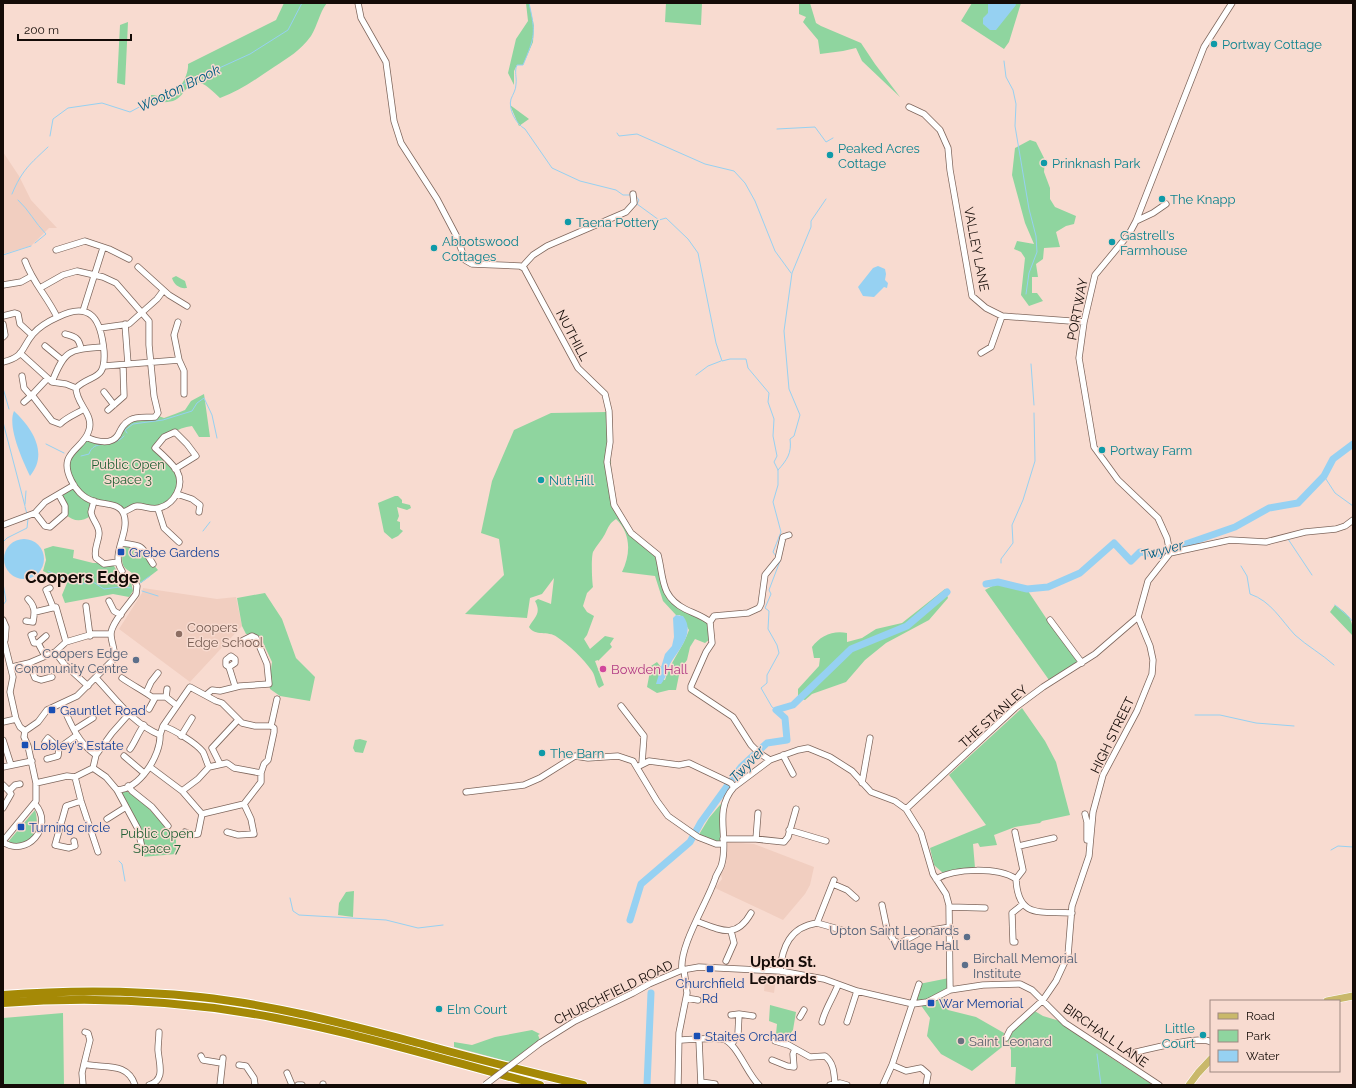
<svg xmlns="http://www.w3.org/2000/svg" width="1356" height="1088" font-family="Raleway,sans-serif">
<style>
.built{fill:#f1cec0}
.green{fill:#8fd59f}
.water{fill:#96d1f2}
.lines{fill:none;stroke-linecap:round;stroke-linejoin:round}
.stream{stroke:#96d1f2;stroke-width:1}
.river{stroke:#96d1f2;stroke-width:7}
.minor-casing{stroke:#7f675d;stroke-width:7}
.major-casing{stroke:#fff;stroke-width:8}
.highway-casing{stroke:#fff;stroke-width:10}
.minor{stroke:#fff;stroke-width:5.5}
.major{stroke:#c9b86a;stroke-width:7}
.highway{stroke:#a58906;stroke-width:8}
.minor-bridge-casing{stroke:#7f675d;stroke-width:7;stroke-linecap:butt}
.minor-bridge{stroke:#fff;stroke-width:5.5}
.culture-dot{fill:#0f9aa8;stroke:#f8dbd0;stroke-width:1.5}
.transit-dot{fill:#1a4fb4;stroke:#f8dbd0;stroke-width:1.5}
.education-dot{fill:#8d6e63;stroke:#f8dbd0;stroke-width:1.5}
.service-dot{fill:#5c6f8a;stroke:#f8dbd0;stroke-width:1.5}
.hotel-dot{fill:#d1479c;stroke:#f8dbd0;stroke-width:1.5}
.worship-dot{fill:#6b7280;stroke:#f8dbd0;stroke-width:1.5}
.labels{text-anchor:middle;stroke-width:3;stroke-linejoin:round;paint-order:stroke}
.culture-label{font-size:13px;fill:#0d838f;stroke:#f8dbd0;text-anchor:start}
.street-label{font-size:13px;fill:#140b07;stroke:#f8dbd0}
.park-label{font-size:13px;fill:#226136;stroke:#f8dbd0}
.transit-label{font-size:13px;fill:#164399;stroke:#f8dbd0;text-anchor:start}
.education-label{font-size:13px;fill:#785e54;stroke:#f8dbd0;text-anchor:start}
.service-label{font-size:13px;fill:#4e5e75;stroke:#f8dbd0;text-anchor:end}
.hotel-label{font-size:13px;fill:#b23c85;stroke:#f8dbd0;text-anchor:start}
.worship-label{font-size:13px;fill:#5b616d;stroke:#f8dbd0;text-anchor:start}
.water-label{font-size:14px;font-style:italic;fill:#015f83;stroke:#f8dbd0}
.quarter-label{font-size:15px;font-weight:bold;fill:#140b07;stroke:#f8dbd0}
.district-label{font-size:17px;font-weight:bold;fill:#140b07;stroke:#f8dbd0}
</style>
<rect width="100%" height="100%" fill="#f8dbd0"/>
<!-- built -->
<path class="built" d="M3,152l16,24 12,24 26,28h-8l-18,18 -28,8z
M143,588l74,11 19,-2 6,29 -52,56 -71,-53 23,-36z
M728,842l26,2 60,23 -4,18 -5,9 -22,26 -68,-32 7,-9 -1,-4 5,-11z
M766,970l11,1 -3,22 -10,-2z"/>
<!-- green -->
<path class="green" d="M284,3h43c-8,10 -9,22 -16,33 -11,15 -22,21 -37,31 -18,12 -34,24 -54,31 -8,-7 -21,-23 -31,-12 -6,6 -8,12 -16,15 -7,2 -16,1 -23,1l1,-7c4,0 11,2 16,2 11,-2 22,-22 21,-33l88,-44z
M526,3h3l5,23 -1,16 -10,23h-6l-3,6v14l-6,-12 8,-34 12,-18z
M666,3h36l-1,22 -36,-3z
M799,3h11l6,20 5,3 40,17 14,21 25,33 -38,-36 -6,-13 -13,3 -23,3 -2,-14 -15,-18 3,-5 -7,-3z
M972,3h49l-12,39 -5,7 -43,-28z
M128,22l-3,63 -8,-2 3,-58z
M510,105l19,14 -10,7z
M1030,140l6,2 9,18 -1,12 6,16v11l5,8 21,9 -2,8 -8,2 -10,6 4,15 -16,1 -1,11 -7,5 2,13h-6v16h5l6,8 -14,5 -8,-11 4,-37 -4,-6 -7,-3 3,-8 17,3 -9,-21 -13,-48 3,-27z
M176,276l9,5 2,7c-7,1 -13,-3 -15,-10z
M204,394l6,43h-11l-7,-11c-15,2 -27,10 -37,22l22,25 1,16 -16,18 -24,-1 -15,6 -3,-4 -26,-7 -3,15c-10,6 -17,6 -26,-2l-6,-19 15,-10 -7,-20 19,-28 24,4 20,-21 26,-5 8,3 11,-4 10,-4 6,-9z
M607,412l7,93 6,13 35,38 9,36 43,30 3,17 -5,4 -10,-4 -5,8 -3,13 -7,10 -4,20h-7l-12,3 -10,-6 4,-21 6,-4 4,5 -2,12 6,1c5,-18 18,-32 24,-50l-9,-15h-4l-13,-14 -8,-25 -33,-4c9,-18 9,-39 -6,-53 -7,5 -7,7 -11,15 -3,6 -9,12 -12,18 -2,6 -1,29 0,35l-6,6 -4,13 4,6 7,4 -7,19 -3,4 6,10 15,-13 9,2 -4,6 2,3 -14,14v-1l-3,1 9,24 -5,3c-4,-5 -3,-11 -7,-17 -9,-13 -22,-25 -35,-34 -9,-7 -22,0 -28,-10 5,-10 13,-13 6,-26l3,-2 13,5 3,-26 -12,16 -12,4 -3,20 -62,-4 39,-39 -5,-36 -18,-6 11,-52 22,-51 37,-17z
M395,496h3l4,4v3l8,2 1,3 -4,2 -10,-3 2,9 -2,5 3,1v7l3,2 -5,5 -6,3 -8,-7 -6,-29z
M53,546l21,4 -1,8 20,5h19l7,11 12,8 2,9 -4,6 -16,-3 -48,9 -3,-8 5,-12 -24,-12 3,-11 -2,-11z
M124,547l15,1 19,22 -17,13c-10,-18 -24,-8 -17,-36z
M998,583l30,8 22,33 30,38 -31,18 -64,-90z
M945,589l3,9 -19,22 -43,23 -21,17 -19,22 -34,12 -7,6 -7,-2v-9l21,-23 1,-8h-6l-2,-11c8,-11 21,-17 35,-14v9l15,-4 14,-9 26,-6z
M265,593l17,26 14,39 19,19 -5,24 -30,-5 -10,-7 -1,-5 3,-22 -12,-26 -14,-2 -4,-8 -5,-28z
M1335,605c14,10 18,13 18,31l-23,-24z
M1022,708l23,33 11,21 14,53 -28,6 -2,2 -25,4 -21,8 3,10 -17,2 -2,-4 -5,1 2,24 -32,5 -9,-8 -4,-17 56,-23 -37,-50z
M360,739l7,2 -4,12 -8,-1 -2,-4 2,-8z
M124,790l15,8 37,40v16l-34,3 -1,-18 -20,-46z
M725,799l-2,45 -25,-8 11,-18z
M35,810c6,20 -3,39 -27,32z
M354,891l-1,26 -15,-2 1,-12 7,-11z
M949,978v9l-7,8 6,15 28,7 28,16 -2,14 -30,24 -31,-17 -14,-18 3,-18 -10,-14 -6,-3 5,-17z
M770,1005l26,7 -3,18 -6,8 -11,-4 1,-10 -8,-3z
M1033,1010l10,6 20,6 45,29 -1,4 46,30h-138l1,-18h-5v-17l-5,-12z
M63,1013l1,72h-61v-67z
M532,1030l8,4 -2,1 2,5 -30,22 -56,-15v-5l18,3 23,-8z"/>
<!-- water -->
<path class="water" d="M988,3h27l1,2 -20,25h-6l-7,-6v-6l5,-5z
M878,266l7,3 1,5 -1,6 3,3 -1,5 -3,-1 -10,10 -11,-1 -5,-9 15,-19z
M14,411c18,17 35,42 16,65 -7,-15 -23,-49 -16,-65z
M4 559a20 20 0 1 1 40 0a20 20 0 1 1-40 0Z
M676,615l7,1c13,17 -4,33 -13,48 -3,7 -4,14 -9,20h-5l9,-30 7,-8 2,-9 -1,-19z"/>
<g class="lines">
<!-- stream -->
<path class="stream" d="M529,3c7,31 6,33 -6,62h-6c-3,7 0,12 -1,19 0,6 -3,10 -5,15 -3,10 5,25 14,30l27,39 28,13 36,9 7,5h7
M1004,61l2,16 7,13 3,14 -1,22 14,83 7,27 1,16 -8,21 -3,21
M777,129l38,-2 11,15 7,-4
M617,133l2,3 18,-2 68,30 29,7 11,12 10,18 20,50 16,22
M50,136l3,-17 15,-11 34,-5 28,9 43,-23 77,-35 38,-24 14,-27
M12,194c10,-24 18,-30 36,-47
M635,195l4,5 -2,4 22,16 7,-2 22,21 10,14 18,90 6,18 8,-2h16l2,9 21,25 -1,9 6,17 -1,17 4,20 -3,6 4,8v15l-5,17 8,30 -8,20 3,4
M18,200c11,10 17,23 28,34l-11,9
M3,255l28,-9
M1031,364l3,41
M696,375l12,-9 13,-5
M3,388l6,21
M3,422l22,84
M127,433l-2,-3 8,-6 30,-4 29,-9 5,-8 7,-5 8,17 5,23
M46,444l18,9
M81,456l8,-2c5,-16 22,-4 35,-18
M778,470c9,-10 14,-17 12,-31l4,-3 6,-21 -11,-26 -5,-58 8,-58 19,-46v-6l15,-22
M1324,476l11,17 18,13
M25,504l1,-13
M25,507l2,7
M203,531l7,-9
M1288,539l24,36
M3,542l4,-4 20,-10 1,-9
M1001,563v-4l12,-16 -1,-18 11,-25 12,-39 -1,-48
M1241,566l6,10 3,18c21,7 31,26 45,41 12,11 27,19 39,30
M48,571c16,7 27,17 45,11l11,7 16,-2 11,1
M3,583l3,18 -3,4
M140,583l10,-7
M142,591l16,5
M1335,605l14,12 4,5
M776,710l-4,-3 -11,-19 6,-5v-8l12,-22 -2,-8 -9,-16 1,-18 -4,-3 6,-14 -2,-4 11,-29
M1195,715h25l36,8 38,3
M1331,850l7,-4 15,1
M119,861l3,3 3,17
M290,898l3,13 6,4 87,5 32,8 25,-3
M1097,1054l4,31"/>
<!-- river -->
<path class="river" d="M986,584l12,-2 29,7 21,-2 32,-14 34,-30 17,18 9,-9 17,2 78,-27 34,-19 29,-5 26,-27 9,-17 20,-15
M630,920l11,-36 49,-42 11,-20 40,-55 26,-24 20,-3 -2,-22 -9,-8 17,-5 58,-56 56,-23 40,-34
M647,1085l4,-92"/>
<!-- minor casing -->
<g class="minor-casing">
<path id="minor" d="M358,3l3,15 25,44 8,59 7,22 36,56 20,38 8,23 7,4 48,2 4,2 54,100 27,26 4,17 1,31 -3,20 7,43 17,28 27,22c6,23 2,41 27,54 8,4 18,7 25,13l2,21 -6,9 -15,34v3l42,28 18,28 8,8 11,7
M909,107l15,7 16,16 8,18 2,22 22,126 14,12 16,8 82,6
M1136,221l17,-8 13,-9
M56,250l29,-9 24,8 20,10
M25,261c8,22 22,35 32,56
M138,267l31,28 18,11
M522,267l11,-12 14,-9 79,-34 8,-9 -1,-9
M3,285l18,-3 9,-5
M40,288l23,-13 14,-4 26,6 13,6 33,38v24l5,51 4,17 -3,4c-8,1 -18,-1 -25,3 -7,4 -9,9 -12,15 -7,11 -23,6 -32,2
M83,311l20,-63
M3,316l12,-3 3,1 2,10 12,11
M178,322l-4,13 5,25 5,11v23
M3,324l2,11 -2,2
M125,324l3,40
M100,328l29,-4 28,-25 6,-8
M65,334c11,3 14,4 16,15
M45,346l17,14
M20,353l32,29 14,2 10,4
M981,353l10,-6 11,-31
M3,362c22,-5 18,-14 30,-28 6,-7 16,-13 25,-17 34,-17 43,4 46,34 2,31 -12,22 -28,37
M104,366l75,-6
M22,376l2,12 7,8
M47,379l-15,16 20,26 8,3c7,-7 16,-10 24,-15
M52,382c13,-33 17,-32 51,-35
M76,388c0,16 18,26 13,42 -5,20 -32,21 -18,50 4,9 12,18 22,21 10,4 27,1 31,14 6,18 -14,39 -2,56
M104,392l10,13
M24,402l8,-7
M108,410l16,-14 -1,-31
M177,494l15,5 8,6 -1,7
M94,501l-3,11c1,8 8,13 8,21 0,8 -6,17 -3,25l8,6 14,-2
M158,509l6,19 15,14
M123,512c5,-1 10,-6 14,-6 8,0 14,4 22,2 15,-4 26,-22 18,-37 -6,-9 -14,-16 -22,-23l9,-11 11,-5 12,12 9,12 -21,13
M35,513l10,13 5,1 15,-13v-8l-6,-11
M3,525l32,-12 10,-11 29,-17
M121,543c23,3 20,2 32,21
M1170,553l-3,-15 -9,-20 -40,-38 -24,-33 -15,-89 5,-36 11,-47 34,-41 7,-13 68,-174 28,-44
M1170,553l60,-13 36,2 39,-10 31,-3 9,-3 8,-6
M50,588l-4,2 7,17
M109,601l5,10 7,4
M86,606l4,30
M35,612l21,-5 10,35
M3,620l3,7 -1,13
M1050,620l32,43
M26,621l7,1c2,-10 2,-16 -5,-23
M710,622l4,-6 34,-3 11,-5 2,-4 4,-29 13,-16 5,-22 6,-2
M34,634l-3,1 3,8h4
M3,637l10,40 -3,15 6,27 4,8 5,4
M55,652l10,13 23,21
M45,656l-7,-13 8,-7
M29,663l6,15 6,2 11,-3
M12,667l17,-4 26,-11 11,-10 27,-8h18
M229,667l6,-4v-4l-4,-3 -5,4v5l3,2 6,19
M96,678c20,21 36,45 64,57l3,-9c10,3 33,17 40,26 2,4 4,11 6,15l-11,12 -16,12
M122,678c10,7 20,12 30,19h14l10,8
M146,693l5,-11 7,-9
M206,695l6,-5 8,1 20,-5 29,-2 -2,-20 -11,-26 -4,-2 -10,5
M166,697l1,-8
M62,704c8,19 16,39 34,51l-3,13
M621,706l23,30 -2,27
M149,709l6,-11
M3,722l13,-3
M163,726l27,-39 26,14 6,2 20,20 13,3h16
M271,726l6,-27
M74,730l19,-12
M25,731l13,-9 9,-12 30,-14 37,-37c2,-9 -3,-16 -3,-25 0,-11 19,-31 25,-40l1,-8 -3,-6
M181,736l11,-18
M3,740l8,25
M45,742l3,-4 11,10
M212,748l26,-28
M212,748l8,16
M130,749c5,-7 8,-16 14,-24
M96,755l16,-22 16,-18
M783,755l10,19
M124,756l20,17
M47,759l11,-3 1,-8 18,-13
M3,767l29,-6
M150,767l32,24 20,23 42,-10 7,15 3,15 -16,1 -11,-3
M209,767l18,-4 7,5 27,5
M637,767l12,-6 30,4 10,-2 42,20 3,4
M93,768l13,9 11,13
M75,777l6,24 17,51
M36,783l31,-7 8,1 18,-9
M862,783l8,-45
M3,785l6,6
M128,786l4,5 20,16 16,19
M117,790c23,-1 44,-35 43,-55
M117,790l21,39 4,19
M466,792l58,-7 16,-7 35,-22 13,2 30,-2 15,5 24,40 11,15 30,21 18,7h7
M244,804l17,-22v-9l3,-9 4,-4 6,-28v-4l-3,-2
M3,808l8,-14 -2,-3 6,-6 5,-1
M906,809l110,-102 27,-20 52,-33 43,-37
M1085,814l2,8v18
M107,819l19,-12
M789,830l37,11
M185,832l7,3 6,-1 4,-20
M1015,832l8,38 -7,9
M723,839h33l28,3 4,-5 8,-28
M756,839l2,-26
M3,841l33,-40v-18l-8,-37 -4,-9 1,-6
M74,841l1,5 -6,2 -14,-3 11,-39 15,-5
M3,842c23,16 52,-15 32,-38
M1019,846l35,-8
M936,879c19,-11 62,-12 80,0 2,40 24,32 56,34
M833,884l14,6 9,8
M882,905l5,24 7,12 6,2 21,-11 29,-5
M950,907l35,1
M696,921c24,9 40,19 55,-8
M817,923l32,9
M1015,942h-2l-1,-29 10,-8
M726,961l8,-18 -3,-12
M682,970c-3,-24 25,-67 33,-91 1,-5 6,-10 7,-16 7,-27 -9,-52 12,-76l36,-27 28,-10 10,-2 22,9 22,14 19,21 24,9 11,8 15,24 12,41 13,20 3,11 1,85
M780,971c2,-24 10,-44 37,-48l17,-43
M686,998l12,2
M731,1015l8,-1
M800,1017l4,-7
M822,1022c3,-13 11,-24 16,-37
M847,1022l10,-31
M85,1032l3,1 2,7 -6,24c20,5 43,-3 51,21
M1006,1038l4,-8 33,-30 13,-19 12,-26 4,-49 17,-50 4,-44 10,-37 34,-64 15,-37 1,-14 -3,-14 -12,-29 10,-36 22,-28
M679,1040c11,0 35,-3 44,-1 14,4 24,35 36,46
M699,1040l2,45
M775,1041l13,4
M540,1043l35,-22 58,-28 16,-9 33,-14 17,-3 81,4 44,8 33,12 56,13 14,-2 23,-12 33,-5 37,-1 12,6 33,33 94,62
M785,1043l25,14 15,-1c9,7 9,17 10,28
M732,1044l6,-10 1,-20 14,2
M1136,1052c15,-3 63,-17 75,-10
M201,1056l2,4 18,3
M772,1060l15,6 7,1 -1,-13 2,-5
M239,1065l7,1 8,12 1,7
M892,1065l14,6 15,-3 7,6 -2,11
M287,1073l5,12
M701,1082l14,2
M323,1084v1
M83,1085l-1,-12 2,-9
M149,1085c17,-5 10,-21 9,-35 0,-6 1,-12 1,-18
M220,1085l3,-27
M298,1085h4
M678,1085l1,-52 8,-40 -3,-23
M830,1085l10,-2 7,2
M883,1085l9,-20 27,-81"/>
</g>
<!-- major casing -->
<g class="major-casing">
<path id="major" d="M1327,1001l26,-5
M1189,1085l9,-12 13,-14"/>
</g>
<!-- highway casing -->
<g class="highway-casing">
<path id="highway" d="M3,995c65,-5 131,-5 197,2 75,8 149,28 222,47 53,15 107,28 161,41
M3,1003c91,-7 184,-2 273,15 89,17 176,44 264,67"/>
</g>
<!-- minor -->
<use href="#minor" class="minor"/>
<!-- major -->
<use href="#major" class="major"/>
<!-- highway -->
<use href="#highway" class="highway"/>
<!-- minor-bridge casing -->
<g class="minor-bridge-casing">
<path id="minor-bridge" d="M485,1085l55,-42"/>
</g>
<!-- minor-bridge -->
<use href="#minor-bridge" class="minor-bridge"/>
</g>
<!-- markers -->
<g class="culture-dot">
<circle cx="1214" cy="44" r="4"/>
<circle cx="830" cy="155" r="4"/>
<circle cx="1044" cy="163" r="4"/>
<circle cx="1162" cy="199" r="4"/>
<circle cx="568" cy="222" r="4"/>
<circle cx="1112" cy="242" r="4"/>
<circle cx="434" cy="248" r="4"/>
<circle cx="1102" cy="450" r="4"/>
<circle cx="541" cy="480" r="4"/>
<circle cx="542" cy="753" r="4"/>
<circle cx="439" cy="1009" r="4"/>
<circle cx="1203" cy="1035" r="4"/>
</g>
<g class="transit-dot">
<rect x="117" y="548" width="8" height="8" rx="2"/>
<rect x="48" y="706" width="8" height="8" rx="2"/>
<rect x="21" y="741" width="8" height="8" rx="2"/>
<rect x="17" y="823" width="8" height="8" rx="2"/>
<rect x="706" y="965" width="8" height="8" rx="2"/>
<rect x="927" y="999" width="8" height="8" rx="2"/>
<rect x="693" y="1032" width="8" height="8" rx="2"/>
</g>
<circle class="education-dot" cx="179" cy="634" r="4"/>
<g class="service-dot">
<circle cx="136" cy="660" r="4"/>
<circle cx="967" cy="937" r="4"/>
<circle cx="965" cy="965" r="4"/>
</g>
<circle class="hotel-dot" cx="603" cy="669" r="4"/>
<circle class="worship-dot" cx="961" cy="1041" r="4"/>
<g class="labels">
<!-- culture labels -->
<g class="culture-label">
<text x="1222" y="49">Portway Cottage</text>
<text x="838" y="153">Peaked Acres<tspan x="838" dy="15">Cottage</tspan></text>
<text x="1052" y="168">Prinknash Park</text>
<text x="1170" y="204">The Knapp</text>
<text x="576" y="227">Taena Pottery</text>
<text x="1120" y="240">Gastrell's<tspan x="1120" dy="15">Farmhouse</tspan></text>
<text x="442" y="246">Abbotswood<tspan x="442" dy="15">Cottages</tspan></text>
<text x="1110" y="455">Portway Farm</text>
<text x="549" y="485">Nut Hill</text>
<text x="550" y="758">The Barn</text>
<text x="447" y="1014">Elm Court</text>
<text x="1195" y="1033" text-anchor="end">Little<tspan x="1195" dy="15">Court</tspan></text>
</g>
<!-- street labels -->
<g class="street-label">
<text transform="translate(977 249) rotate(79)" y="5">VALLEY LANE</text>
<text transform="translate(1077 309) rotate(-79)" y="5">PORTWAY</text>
<text transform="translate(573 335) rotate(62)" y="5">NUTHILL</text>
<text transform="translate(993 716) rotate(-42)" y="5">THE STANLEY</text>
<text transform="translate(1112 735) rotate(-64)" y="5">HIGH STREET</text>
<text transform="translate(613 992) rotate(-26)" y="5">CHURCHFIELD ROAD</text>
<text transform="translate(1106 1035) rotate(35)" y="5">BIRCHALL LANE</text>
</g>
<!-- park labels -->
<g class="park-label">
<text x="128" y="469">Public Open<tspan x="128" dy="15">Space 3</tspan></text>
<text x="157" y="838">Public Open<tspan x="157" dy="15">Space 7</tspan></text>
</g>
<!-- transit labels -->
<g class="transit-label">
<text x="129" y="557">Grebe Gardens</text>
<text x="60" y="715">Gauntlet Road</text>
<text x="33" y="750">Lobley's Estate</text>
<text x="29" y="832">Turning circle</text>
<text x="710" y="988" text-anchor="middle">Churchfield<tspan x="710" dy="15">Rd</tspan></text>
<text x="939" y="1008">War Memorial</text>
<text x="705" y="1041">Staites Orchard</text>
</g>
<!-- education labels -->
<g class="education-label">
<text x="187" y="632">Coopers<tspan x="187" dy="15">Edge School</tspan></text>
</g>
<!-- service labels -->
<g class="service-label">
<text x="128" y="658">Coopers Edge<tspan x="128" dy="15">Community Centre</tspan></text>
<text x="959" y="935">Upton Saint Leonards<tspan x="959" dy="15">Village Hall</tspan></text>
<text x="973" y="963" text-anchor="start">Birchall Memorial<tspan x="973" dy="15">Institute</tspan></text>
</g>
<!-- hotel labels -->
<g class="hotel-label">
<text x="611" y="674">Bowden Hall</text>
</g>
<!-- worship labels -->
<g class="worship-label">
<text x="969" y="1046">Saint Leonard</text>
</g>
<!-- water labels -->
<g class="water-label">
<text transform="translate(179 88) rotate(-26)" y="5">Wooton Brook</text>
<text transform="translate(1162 550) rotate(-15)" y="5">Twyver</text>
<text transform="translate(747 764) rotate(-47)" y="5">Twyver</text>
</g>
<!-- quarter labels -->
<g class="quarter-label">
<text x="783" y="967">Upton St.<tspan x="783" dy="17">Leonards</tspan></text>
</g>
<!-- district labels -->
<g class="district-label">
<text x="82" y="583">Coopers Edge</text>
</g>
</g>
<!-- border -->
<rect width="1356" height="1088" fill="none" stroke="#140b07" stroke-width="8"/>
<!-- legend -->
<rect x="1210" y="1000" width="130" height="72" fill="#f8dbd0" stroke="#9d8880"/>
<rect x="1218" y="1013" width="20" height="6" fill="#c9b86a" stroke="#9d8880"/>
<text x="1246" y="1020" font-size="12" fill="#140b07">Road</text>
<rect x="1218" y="1030" width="20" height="12" fill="#8fd59f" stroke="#9d8880"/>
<text x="1246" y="1040" font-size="12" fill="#140b07">Park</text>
<rect x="1218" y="1050" width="20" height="12" fill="#96d1f2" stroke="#9d8880"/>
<text x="1246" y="1060" font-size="12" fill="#140b07">Water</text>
<!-- scale -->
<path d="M18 34v6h113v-6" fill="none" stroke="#140b07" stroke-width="2"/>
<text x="24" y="34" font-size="12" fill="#140b07" stroke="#f8dbd0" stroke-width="3" paint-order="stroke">200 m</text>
</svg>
